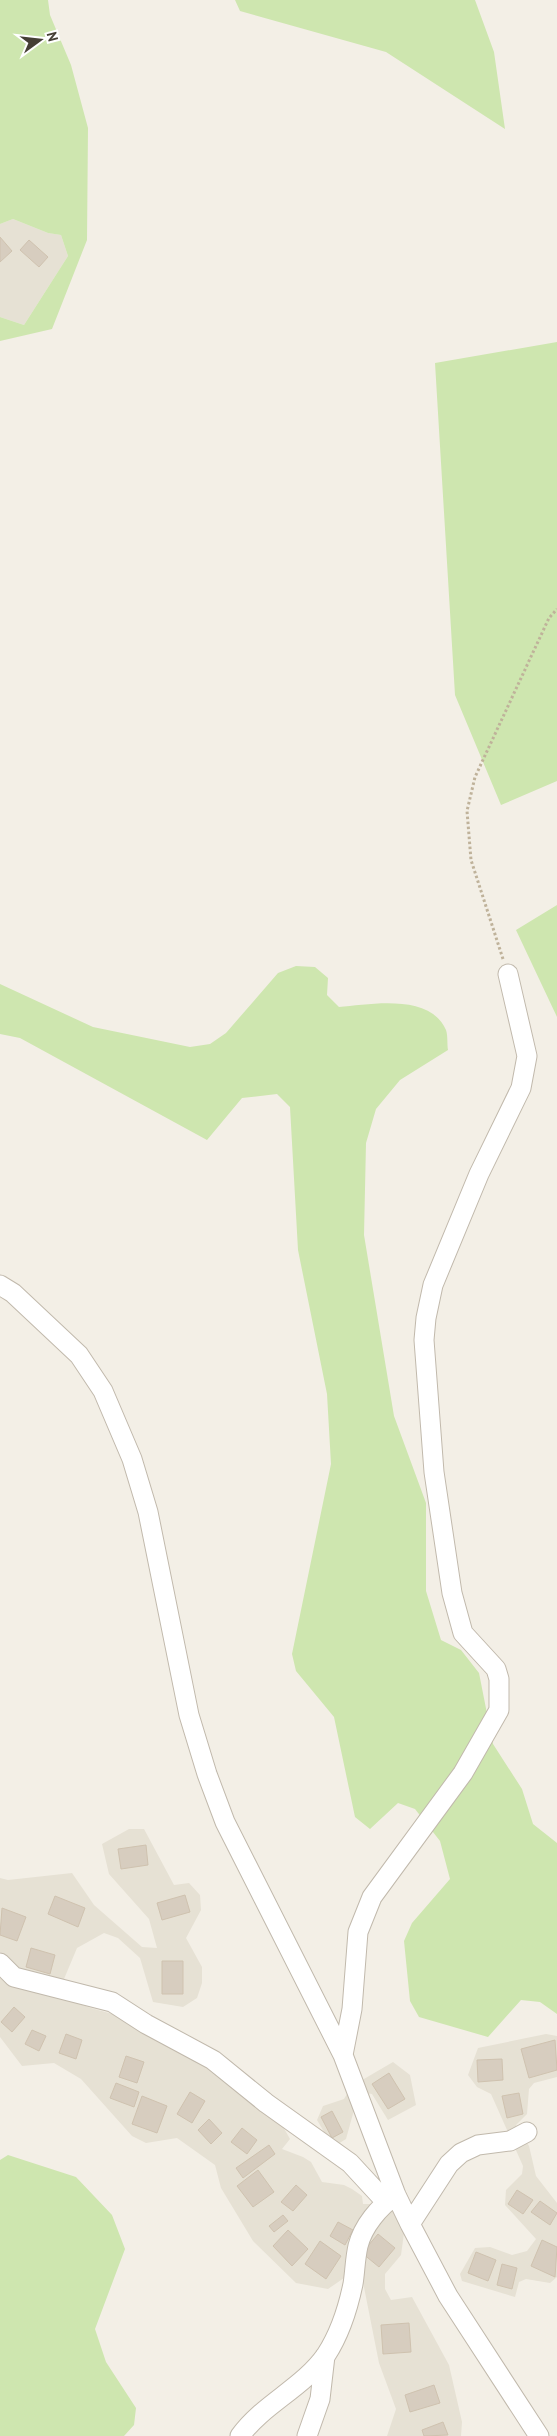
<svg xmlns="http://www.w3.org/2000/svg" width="557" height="2436" font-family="'PT Sans',sans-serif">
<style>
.residential{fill:#e6e1d4}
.green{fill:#cee6af}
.building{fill:#d7cdbf;stroke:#cfc2af}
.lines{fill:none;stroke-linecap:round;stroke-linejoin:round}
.minor-casing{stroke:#c1b9ac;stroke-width:21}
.path{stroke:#bfb29a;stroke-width:3;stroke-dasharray:2.5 2.5;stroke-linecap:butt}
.minor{stroke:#fff;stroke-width:19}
</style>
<rect width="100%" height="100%" fill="#f3efe6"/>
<!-- residential -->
<path class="residential" d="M13,219l35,14 13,2 7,21 -44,69 -24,-8v-93z
M129,1829h15l30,56 15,-2 11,12 1,15 -15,28 16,29v16l-5,15 -14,9 -30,-5 -13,-44 -22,-20 -14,-5 -27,15 -13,31 -15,5 -29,-6 -20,-26v-74l8,2 64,-7 22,32 48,42 15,1 -8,-29 -40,-45 -7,-30z
M0,1975l91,33 32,9 73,41 81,58 13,23 -8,10 21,8 8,5 11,20 22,3 8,4 10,7 1,8h32l10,22 -4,29 -16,19v15l6,11 21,-3 37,68 13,57 -1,14h-74l9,-27 -17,-46 -19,-96 -32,22 -32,-6 -43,-42 -32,-53 -6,-23 -38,-27 -31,5 -14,-7 -51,-57 -27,-16 -32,3 -22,-29z
M546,2034l11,2v41l-23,6 -5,6 -2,25 -11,11 13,21 7,30 21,27v74l-7,6 -24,-4 -7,3 -4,15 -53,-16 -2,-7 15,-26 15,-1 22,8 15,-4 9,-12 -31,-34 1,-15 16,-16 1,-8 -32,-72 -14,-7 -9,-12 10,-27z
M393,2062l17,13 6,30 -28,15 -16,-26 -13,-2 -13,47 -13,8 -16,-27 6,-14 21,-7 8,-13z"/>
<!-- green -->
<path class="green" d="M0,0h48l2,15 21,50 17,63 -1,112 -35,89 -52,12v-24l24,8 44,-69 -7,-21 -13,-2 -35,-14 -13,5z
M235,0h240l19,52 11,77 -119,-77 -146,-41z
M557,342v439l-56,24 -46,-110 -20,-332z
M557,905v112l-41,-87z
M296,966l19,1 13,11 -1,17 12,12c32,-3 91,-14 107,23 2,6 1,14 2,20l-48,30 -24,29 -10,34 -2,92 30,181 32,87v88l15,49 20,10 18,23 14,71 29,45 11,35 24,19v171l-17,-12 -19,-2 -33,37 -69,-20 -9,-16 -6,-60 8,-18 38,-44 -10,-38 -25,-32 -17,-6 -28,26 -15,-12 -21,-100 -38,-46 -4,-17 39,-190 -4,-70 -29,-144 -8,-143 -13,-13 -35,4 -35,42 -187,-102 -20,-4v-50l93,43 97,20 20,-3 16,-11 52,-60z
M8,2155l68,22 36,38 13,34 -30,80 11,33 30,46 -2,17 -10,11h-124v-276z"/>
<!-- building -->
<path class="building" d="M0,237l12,14 -12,11z
M29,240l19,17 -9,10 -19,-17z
M146,1845l2,20 -27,4 -3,-20z
M185,1895l5,17 -28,8 -5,-17z
M55,1896l30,12 -7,19 -30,-13z
M2,1908l24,9 -9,24 -17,-6z
M31,1948l24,7 -5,19 -24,-7z
M162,1961h21v33h-21z
M14,2007l11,10 -13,15 -11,-10z
M32,2030l14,6 -7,15 -14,-7z
M66,2034l16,6 -6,19 -17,-6z
M555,2040l2,30 -28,8 -8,-29z
M126,2056l18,6 -7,21 -18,-6z
M502,2059l1,21 -25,2 -1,-22z
M389,2073l16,26 -17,10 -16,-25z
M116,2083l23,9 -5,15 -24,-9z
M190,2092l15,9 -13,22 -15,-9z
M519,2093l4,21 -16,4 -5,-22z
M142,2096l25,10 -10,27 -25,-9z
M332,2111l11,21 -11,6 -11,-21z
M209,2119l13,14 -11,11 -13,-14z
M242,2128l15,12 -10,14 -16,-12z
M269,2145l6,9 -32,24 -7,-10z
M258,2170l16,22 -21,15 -16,-21z
M296,2185l11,10 -14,16 -12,-9z
M517,2190l16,10 -10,14 -15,-10z
M540,2201l17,12 -7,12 -19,-13z
M283,2215l5,6 -14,11 -5,-6z
M338,2222l15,8 -8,15 -15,-9z
M288,2230l20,19 -16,17 -19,-20z
M378,2234l17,14 -16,19 -17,-14z
M542,2240l15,7 -2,30 -24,-11z
M320,2241l21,15 -15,23 -21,-15z
M476,2252l20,8 -8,21 -20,-8z
M502,2264l15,4 -5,21 -15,-4z
M409,2323l2,29 -28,2 -2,-29z
M434,2385l6,18 -30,9 -5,-17z
M443,2422l5,13 -24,1 -2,-6z"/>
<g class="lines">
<!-- minor casing -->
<g class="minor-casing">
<path id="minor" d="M0,1285l13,8 66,62 24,36 29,68 16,53 41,203 18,59 18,48 118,233 53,140 14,29 38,72 91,140
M0,1963l14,14 98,25 34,22 67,36 53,43 84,60 36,39
M343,2055l9,-46 6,-77 14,-35 91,-124 36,-63v-31l-3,-10 -33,-36 -11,-40 -18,-121 -10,-132 2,-22 7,-33 46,-111 42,-86 6,-32 -19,-82
M410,2224l39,-60 12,-11 17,-8 32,-4 17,-9
M240,2436c23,-32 63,-48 86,-81 13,-20 22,-47 27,-71 2,-12 2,-25 5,-38 5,-20 21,-39 38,-51
M307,2436l13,-37 5,-43"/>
</g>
<!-- path -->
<path class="path" d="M503,959l-32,-99 -4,-49 8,-34 74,-159 8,-9"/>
<!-- minor -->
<use href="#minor" class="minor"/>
</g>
<!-- north arrow -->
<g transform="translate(40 40) rotate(75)" stroke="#ffffff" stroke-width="4" paint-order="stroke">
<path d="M0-4L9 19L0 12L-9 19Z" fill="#453f35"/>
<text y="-8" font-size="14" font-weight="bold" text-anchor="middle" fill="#453f35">N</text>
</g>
</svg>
